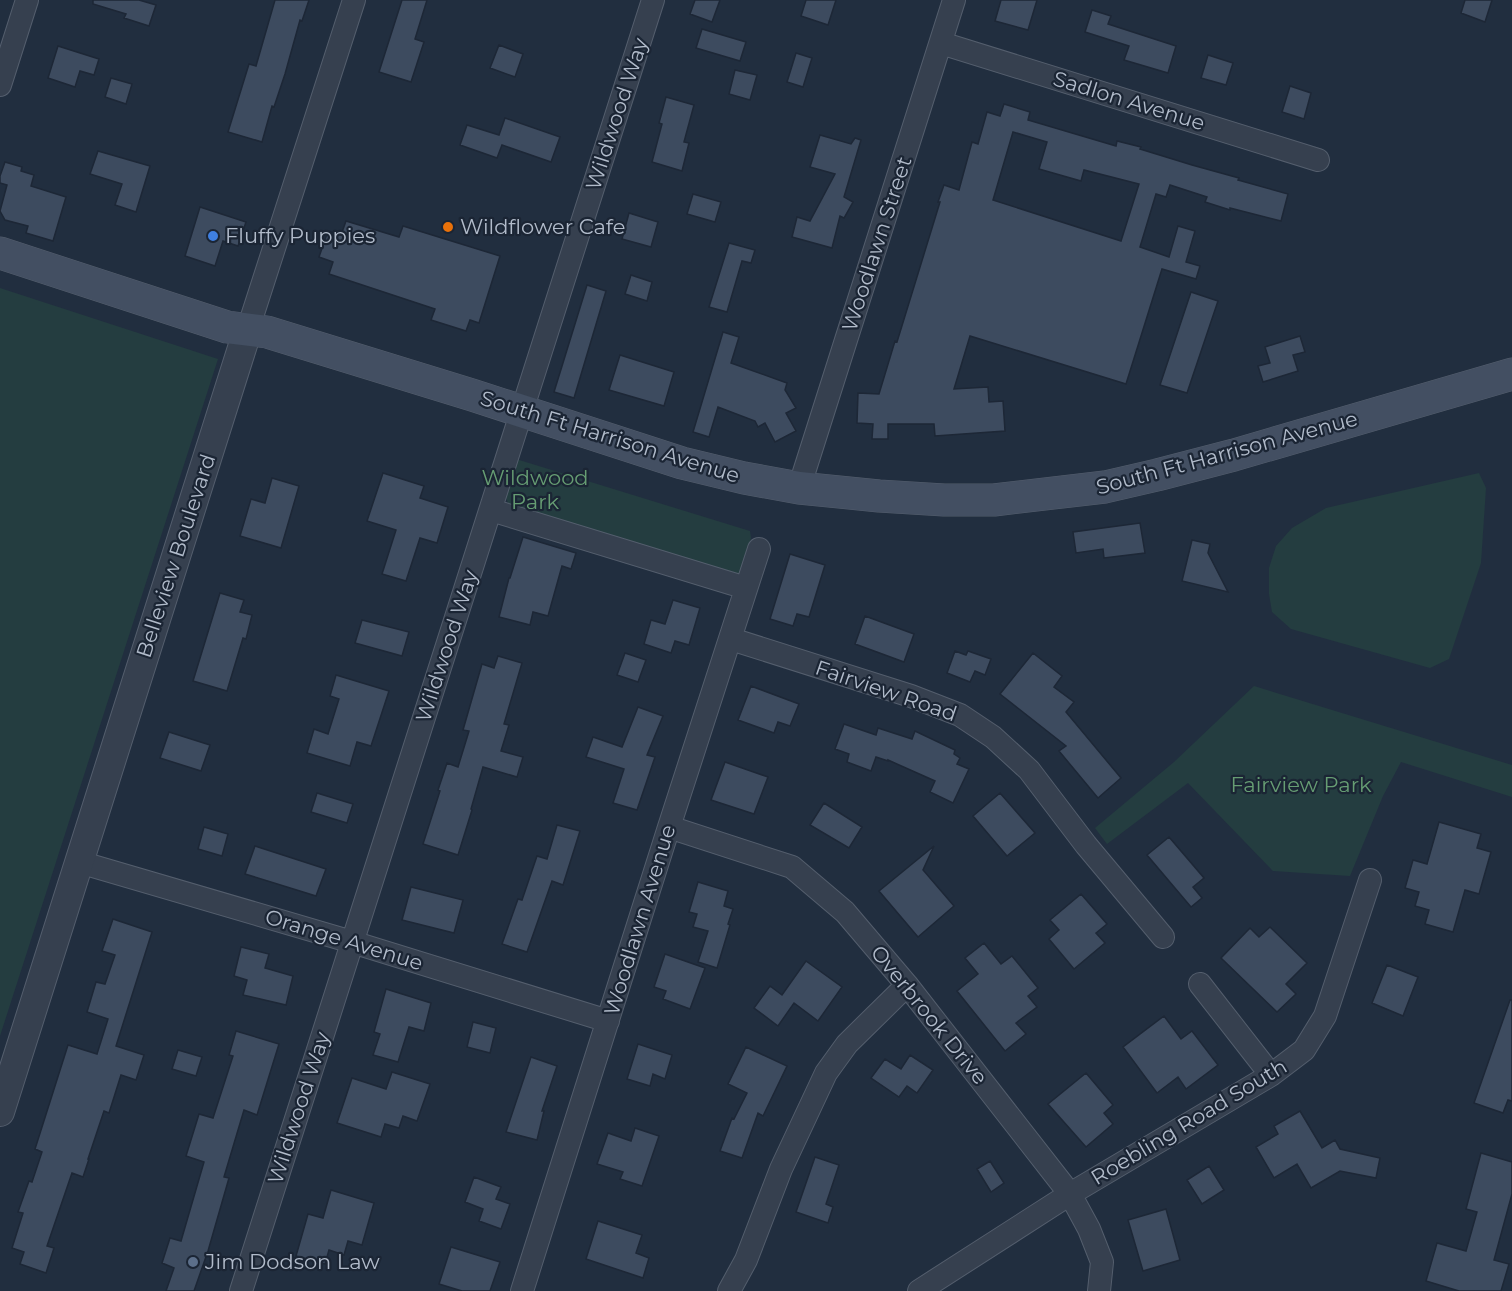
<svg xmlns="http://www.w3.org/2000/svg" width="1512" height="1291" font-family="Montserrat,sans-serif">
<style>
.green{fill:#243d40}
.building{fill:#3d4b5f;stroke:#1d2736;stroke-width:1.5;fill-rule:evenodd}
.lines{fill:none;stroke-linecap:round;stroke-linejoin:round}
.minor-casing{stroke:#545e6d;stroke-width:24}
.tertiary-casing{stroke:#545e6d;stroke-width:30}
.secondary-casing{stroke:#545e6d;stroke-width:33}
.minor{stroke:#36404f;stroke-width:22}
.tertiary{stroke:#36404f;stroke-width:28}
.secondary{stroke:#434f62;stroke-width:32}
.food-dot{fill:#e8710a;stroke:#1b2534;stroke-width:2}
.shop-dot{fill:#3f7fe0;stroke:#1b2534;stroke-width:2}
.service-dot{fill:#5c6f8a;stroke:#1b2534;stroke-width:2}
.labels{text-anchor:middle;stroke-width:4.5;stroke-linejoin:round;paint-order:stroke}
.street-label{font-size:21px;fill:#b1bbca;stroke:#1b2534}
.poi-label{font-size:21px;fill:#b1bbca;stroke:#1b2534;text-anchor:start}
.park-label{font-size:21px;fill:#669d73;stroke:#1b2534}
</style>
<rect width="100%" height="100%" fill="#212e3f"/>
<!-- green -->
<path class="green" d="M0,288l218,71 -218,677z
M516,459l234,72 1,7 -10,35h-8l-219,-63 -6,-7 -3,-8z
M1479,473l7,15 -5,75 -32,96 -19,9 -139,-39 -19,-17 -3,-18v-26l7,-22 16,-18 34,-20z
M1254,686l258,79v32l-111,-35 -18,34 -33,80 -77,-5 -85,-88 -81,61 -12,-16 79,-66z"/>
<!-- building -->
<path class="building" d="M93,0h46l17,5 -7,21 -25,-8 2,-4 -33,-10z
M275,0h34l-7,21 -2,-1 -15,54 -11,33 -2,-1 -10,36 -34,-10 21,-68 7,2z
M402,0h25l-12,39 9,3 -13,40 -32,-10z
M695,0h25l-8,22 -22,-8z
M806,0h30l-8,25 -27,-9z
M1001,0h36l-9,30 -33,-9z
M1465,0h27l-7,22 -24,-9z
M1092,10l19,6 -3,8 68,22 -8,27 -44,-13 5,-14 -44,-14z
M702,29l44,13 -6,19 -44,-13z
M499,45l24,9 -8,23 -25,-9z
M58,46l41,13 -5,16 -14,-4 -5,16 -27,-9z
M796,53l16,5 -9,29 -16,-5z
M1208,55l25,8 -7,22 -25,-7z
M735,70l22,5 -7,25 -21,-6z
M111,78l21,6 -6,20 -21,-7z
M1290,86l21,7 -7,26 -22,-7z
M666,97l28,8 -10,37 5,1 -7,28 -30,-9 10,-38 -3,-1z
M1004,104l26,8 -2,8 88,26 1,-5 24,6 -1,2 52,16 47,13 -1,2 50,14 -7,27 -51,-13v2l-25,-8 2,-5 -37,-12 -4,12 -10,-3 -16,53 29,10 9,-31 17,5 -9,31 14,4 -4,13 -34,-10 -36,115 -156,-48 -16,53 34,-2 1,15 14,-1 2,30 -70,5 -1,-12h-46v15h-16l1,-15 -16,-1 1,-30 21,1 16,-53 2,1 43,-140h-2l6,-17 15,5 13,-48 6,2 9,-32 13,4zM1013,132l34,10 -8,27 42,12 3,-11 55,14 -18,57 -128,-41z
M505,118l55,19 -9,25 -49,-17 -5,13 -37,-13 7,-20 32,10z
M820,135l31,9 4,-6 6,2 -17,57 9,5 -9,16 -4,-2 -8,32 -40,-11 5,-20 13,4 25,-47 -25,-7z
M98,151l52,15 -14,46 -21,-7 7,-21 -32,-10z
M5,162l17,5 -1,4 13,4 -3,11 35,11 -13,44 -27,-8 2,-7 -23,-6 -5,-9 7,-26 -7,-2v-7z
M693,194l28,8 -6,20 -28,-8z
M200,207l46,15 -8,24 -15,-5 -8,25 -30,-10z
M629,213l29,9 -7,25 -29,-8z
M346,221l53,16 4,-11 97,30 -21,67 -9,-3 -4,11 -35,-11 4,-11 -106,-35 4,-12 -14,-5 9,-26 13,4z
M729,243l26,7 -4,13 -9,-2 -15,51 -18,-5z
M631,275l21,7 -5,19 -22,-7z
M587,285l19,6 -32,107 -20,-6z
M1191,292l27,9 -31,92 -27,-8z
M723,332l16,5 -8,26 56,20 -2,7 11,18 -10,5 10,18 -21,11 -10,-19 -7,4 -3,-6 -37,-14 -9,30 -16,-5z
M1300,336l5,16 -12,3 5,16 -35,11 -5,-16 12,-3 -5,-16z
M620,355l54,17 -10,34 -55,-16z
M383,473l41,13 -4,12 28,9 -11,36 -17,-5 -14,43 -24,-7 14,-44 -29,-9z
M272,478l27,8 -18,62 -41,-12 11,-37 14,4z
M1140,523l5,30 -41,5 -1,-9 -27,4 -3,-21z
M523,537l53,16 -5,16 -9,-3 -14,50 -15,-4 -3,13 -31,-8 10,-39h1z
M1192,540l18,4 -2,9 20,39 -46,-11z
M790,554l35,11 -16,52 -12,-3 -4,12 -23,-7z
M220,593l24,7 -4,12 12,3 -6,24 -3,-1 -16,53 -34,-10z
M673,600l27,8 -11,37 -14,-4 -4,12 -27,-9 7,-24 14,4z
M865,616l49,18 -10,28 -49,-18z
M362,620l47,12 -7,24 -47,-13z
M955,651l11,4 2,-4 23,8 -6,16 -10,-4 -5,11 -23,-9z
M625,653l21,7 -8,22 -21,-7z
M1033,653l29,23 -8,11 20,15 -8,10 55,66 -23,20 -39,-47 7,-5 -66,-52z
M498,656l24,7 -18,61 5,1 -8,26 22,6 -6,20 -34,-10 -12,42 1,1 -14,45 -35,-11 17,-53 -2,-1 9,-27 11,4 11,-36 -6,-1 19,-66 12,4z
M336,675l53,16 -18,55 -14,-4 -7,24 -43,-13 7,-24 14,5 11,-35 -9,-3z
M751,686l48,18 -9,22 -12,-4 -4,11 -36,-13z
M638,707l25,9 -16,39 8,2 -18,53 -24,-7 11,-34 -38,-12 7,-20 29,10z
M844,724l32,11 2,-7 34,11 3,-8 40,19 -1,4 6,4 -3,6 12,5 -16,34 -23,-11 5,-11 -47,-21v1l-12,-4 -5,14 -24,-9 2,-8 -14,-5z
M169,732l41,13 -9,26 -41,-13z
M725,762l43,15 -14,37 -43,-14z
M317,793l36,11 -6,19 -36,-11z
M1000,793l35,40 -28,23 -34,-40z
M824,803l38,24 -13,21 -39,-23z
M1439,822l42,12 -4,14 14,4 -12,42 -14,-4 -12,42 -28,-8 4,-14 -14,-4 4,-14 -14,-4 8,-28 14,4z
M557,825l23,6 -17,54 -11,-4 -25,71 -25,-8 16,-45 4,1 15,-44 10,3z
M204,827l24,7 -6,22 -24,-7z
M1169,837l35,41 -11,9 9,11 -11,9 -44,-52z
M255,846l71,23 -10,27 -71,-22z
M934,846l-11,24 31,36 -36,31 -39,-46z
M698,882l30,9 -4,15 9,3 -5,15 2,1 -13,43 -19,-6 10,-31 -15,-4 4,-13 -8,-2z
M411,887l52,13 -9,33 -52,-13z
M1081,894l26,30 -11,9 9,10 -31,26 -25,-30 10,-9 -9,-10z
M113,919l39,13 -36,114 28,9 -8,25 -15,-5 -12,38 -5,-2 -16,48h1l-6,18 -11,-4 -25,73 7,2 -8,25 -26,-9 4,-12 -12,-4 11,-35 -5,-1 11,-31 3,1 10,-30 -7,-3 33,-104 29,9 11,-35 -21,-7 9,-30 9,2 10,-29 -13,-4z
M1270,927l37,36 -21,21 10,10 -19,18 -56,-54 29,-30 9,9z
M984,943l17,21 11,-8 26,32 -10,8 9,11 -21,16 10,11 -21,17 -48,-60 21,-17 -13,-16z
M241,947l28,7 -4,14 28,8 -7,29 -43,-10 4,-15 -13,-4z
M665,954l40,14 -15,41 -27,-10 3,-8 -12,-4z
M806,961l36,26 -24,34 -24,-18 -16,23 -24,-18 16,-22 12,9z
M1387,965l31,12 -15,39 -31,-13z
M386,989l45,14 -7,28 -15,-4 -11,35 -25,-7 7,-21 -6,-2z
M1510,1000h2v101l-4,-1 -5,13 -29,-10z
M1164,1016l17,23 11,-8 26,34 -32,24 -8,-12 -21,16 -34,-46z
M473,1022l23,6 -6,25 -23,-6z
M236,1031l43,13 -22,71 -13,-5 -20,67 5,1 -21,73 -14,40h-28l8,-23 -12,-5 8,-25 11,3 23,-79 -18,-6 13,-42 14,4 20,-62 -4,-1z
M638,1044l34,11 -7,24 -12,-5 -3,12 -23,-7z
M746,1047l41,19 -24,50 -5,-3 -16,45 -22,-7 12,-33 2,1 13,-26 -19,-9z
M178,1050l24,7 -6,19 -24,-7z
M910,1055l23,15 -16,23 -10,-7 -8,11 -28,-19 14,-19 16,10z
M531,1057l26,9 -15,45h2l-7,29 -31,-8z
M392,1072l38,12 -13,37 -14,-5 -4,12 -14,-4 -4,13 -44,-14 15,-45 34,11z
M1086,1073l27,32 -9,8 9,11 -27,23 -38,-43z
M1300,1111l22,37 13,-8 5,9 40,9 -4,20 -36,-7 -29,17 -14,-24 -23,14 -18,-31 22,-13 -4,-8z
M635,1128l24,8 -17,50 -22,-7 3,-7 -26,-8 11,-31 23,8z
M1481,1153l31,9v32l-18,66 15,4 -8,27h-42l-33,-10 11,-38 29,8 11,-39 -11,-3z
M815,1157l24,8 -13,39 7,3 -5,16 -32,-11z
M990,1161l14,22 -13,9 -14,-23z
M1209,1166l15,24 -22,14 -15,-24z
M474,1177l27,10 -5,12 14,5 -9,25 -22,-8 4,-12 -18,-7z
M331,1190l43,13 -12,42 -14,-4 -4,14 -15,-5 -4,14 -29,-8 12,-42 15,4z
M1166,1209l14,51 -37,11 -15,-51z
M598,1221l44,14 -6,18 13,5 -6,20 -57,-19z
M451,1247l49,15 -10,29h-28l-23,-7z"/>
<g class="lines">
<!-- minor casing -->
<g class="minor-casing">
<path id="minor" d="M941,43l377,117
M0,85l27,-85
M248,329l106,-329
M799,488l155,-488
M491,510l255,78
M731,639l180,57 49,19 33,22 36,33 57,75 77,92
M669,827l123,40 53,45 62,73 163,209 19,35 13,33 -3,29
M79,862l273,80 256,79
M1200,984l71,91
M241,1291l412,-1291
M522,1291l147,-464 90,-278
M729,1291l17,-31 35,-91 45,-96 21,-29 60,-59
M919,1291l151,-97 201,-119 33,-25 21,-34 45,-136"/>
</g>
<!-- tertiary casing -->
<g class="tertiary-casing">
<path id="tertiary" d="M0,1112l248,-783"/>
</g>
<!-- secondary casing -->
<g class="secondary-casing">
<path id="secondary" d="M0,253l227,74 40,5 205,63 210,68 62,15 55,10 80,8 65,4h50l111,-13 52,-12 77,-20 278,-81"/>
</g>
<!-- minor -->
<use href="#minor" class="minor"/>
<!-- tertiary -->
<use href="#tertiary" class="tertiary"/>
<!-- secondary -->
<use href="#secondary" class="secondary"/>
</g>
<!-- markers -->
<circle class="food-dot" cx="448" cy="227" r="6"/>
<circle class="shop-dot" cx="213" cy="236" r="6"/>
<circle class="service-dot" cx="193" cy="1262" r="6"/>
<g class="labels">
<!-- street labels -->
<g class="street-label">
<text transform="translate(1129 101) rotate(17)" y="7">Sadlon Avenue</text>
<text transform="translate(617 114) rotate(-72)" y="7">Wildwood Way</text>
<text transform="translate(877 244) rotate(-72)" y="7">Woodlawn Street</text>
<text transform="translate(610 437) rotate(17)" y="7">South Ft Harrison Avenue</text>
<text transform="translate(1227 453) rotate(-15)" y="7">South Ft Harrison Avenue</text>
<text transform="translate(176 556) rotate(-72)" y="7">Belleview Boulevard</text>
<text transform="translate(447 646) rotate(-72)" y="7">Wildwood Way</text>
<text transform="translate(886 691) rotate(19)" y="7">Fairview Road</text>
<text transform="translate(640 920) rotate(-73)" y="7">Woodlawn Avenue</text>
<text transform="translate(344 940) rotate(17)" y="7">Orange Avenue</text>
<text transform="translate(929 1015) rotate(51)" y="7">Overbrook Drive</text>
<text transform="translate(299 1108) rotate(-72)" y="7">Wildwood Way</text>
<text transform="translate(1189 1122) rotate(-31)" y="7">Roebling Road South</text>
</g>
<!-- poi labels -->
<g class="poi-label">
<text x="460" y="234">Wildflower Cafe</text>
<text x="225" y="243">Fluffy Puppies</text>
<text x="205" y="1269">Jim Dodson Law</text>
</g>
<!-- park labels -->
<g class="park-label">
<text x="535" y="485">Wildwood<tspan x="535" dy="24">Park</tspan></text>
<text x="1301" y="792">Fairview Park</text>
</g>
</g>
</svg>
